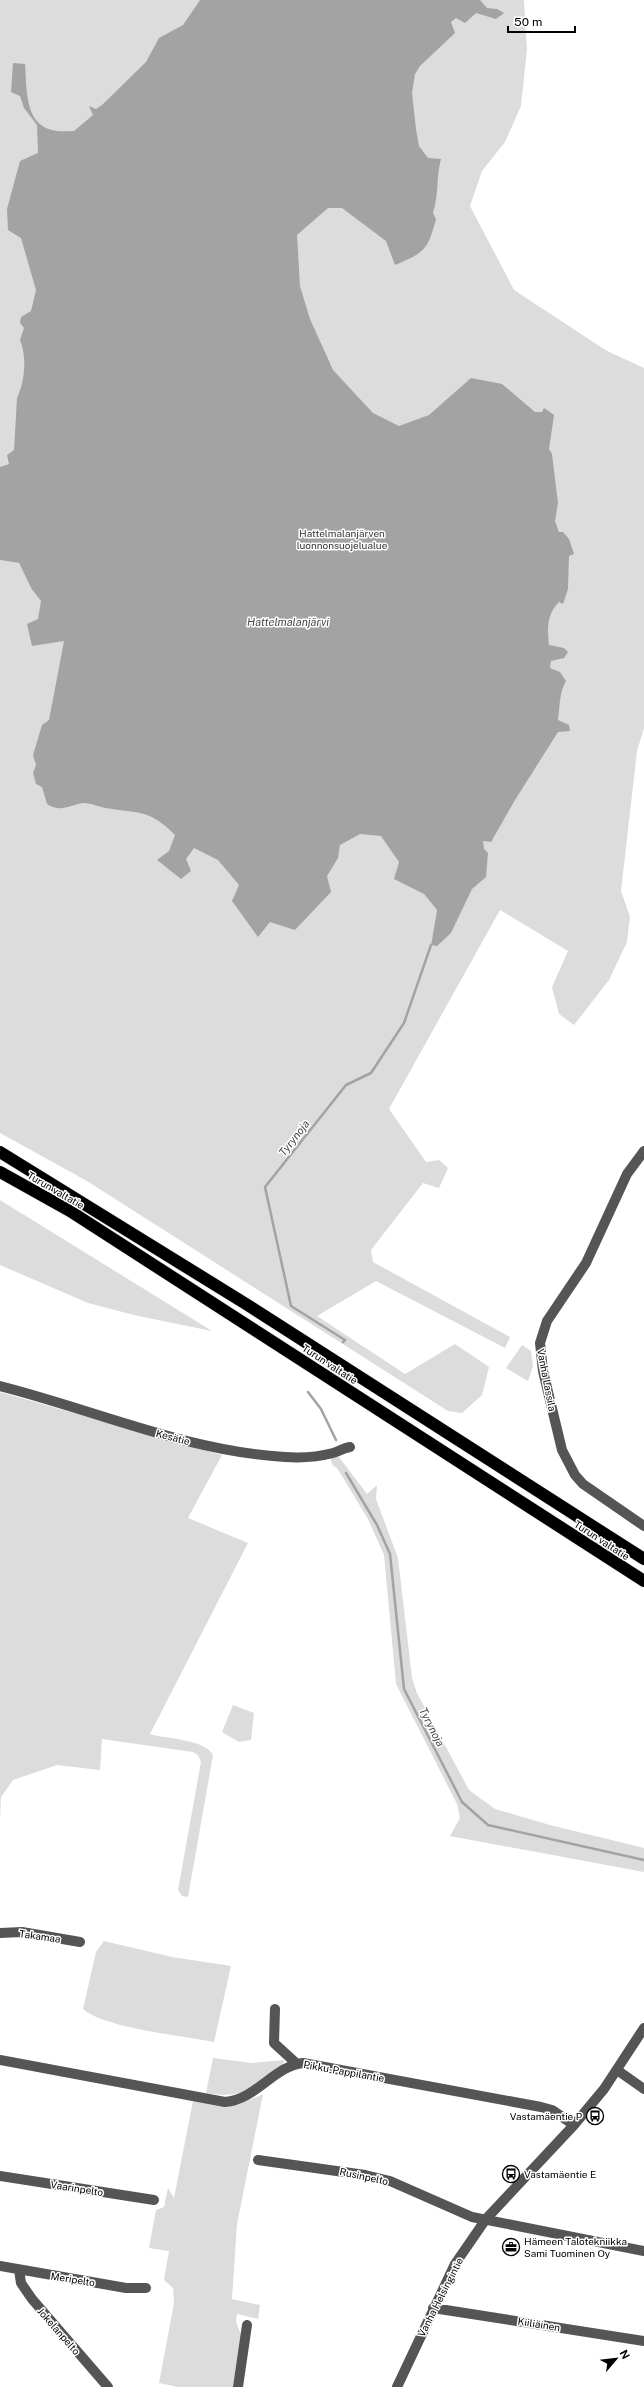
<svg xmlns="http://www.w3.org/2000/svg" width="644" height="2387" font-family="'Public Sans',sans-serif">
<style>
.green{fill:#dcdcdc;fill-rule:evenodd}
.water{fill:#a3a3a3}
.lines{fill:none;stroke-linecap:round;stroke-linejoin:round}
.stream{stroke:#a3a3a3;stroke-width:2.5}
.highway-casing{stroke:#dbdbdb;stroke-width:13}
.minor{stroke:#555;stroke-width:10}
.highway{stroke:#000;stroke-width:12}
.labels{text-anchor:middle;stroke-width:3;stroke-linejoin:round;paint-order:stroke}
.park-label{font-size:10px;fill:#333;stroke:#fff}
.street-label{font-size:10px;fill:#000;stroke:#fff}
.poi-label{font-size:10px;fill:#000;stroke:#fff;text-anchor:start}
.water-label{font-size:11px;font-style:italic;fill:#444;stroke:#fff}
</style>
<rect width="100%" height="100%" fill="#fff"/>
<!-- green -->
<path class="green" d="M0,0h524l3,49 -6,57 -16,36 -23,29 -12,35 44,84 93,61 37,17v360l-7,23 -16,140 9,26 -3,25 -18,38 -35,45 -15,-11 -7,-27 16,-36 -68,-41 -111,199 37,53 13,-2 9,8 -9,20 -16,-5 -52,67 2,12 137,75 -5,11 -129,-67 -59,35 88,58 50,-30 34,23 -7,28 -20,18 -14,-2 -361,-230 -87,-48v-573l19,3 12,25 10,-28 -41,-27zM424,894l32,29 -25,22 6,-35z
M0,1200l212,131 -74,-15 -50,-13 -88,-38z
M522,1345l9,6 2,15 -5,15 -22,-13z
M0,1392l222,63 -34,63 60,25 -98,191c16,5 55,5 63,21l-25,142 -6,-1 -4,-6 23,-128 -3,-7 -5,-3 -91,-13 -2,31 -43,-5 -44,15 -12,17 -1,22z
M339,1457l28,37 10,-9 -1,14 22,59 14,120 5,15 52,97 26,19 55,16 94,23v24l-194,-36 10,-18 -3,-14 -61,-120 -12,-129 -16,-36 -31,-51 -4,-2 -3,-8z
M233,1705l21,8 -3,27 -12,2 -17,-10z
M104,1941l68,16 59,9 -17,76c-30,-6 -110,-14 -131,-33l13,-57z
M213,2058l39,5 32,-3 -1,5c-29,21 -39,35 -77,28z
M263,2094l-26,130 -5,75 28,6 -2,14 -21,-5 -1,7 5,14 -8,52h-55l-19,-4 15,-80 -1,-15 -9,-8 5,-29 -20,-3 7,-38 8,-3 4,-19 6,10 19,-97c33,2 37,9 70,-7z"/>
<!-- water -->
<path class="water" d="M200,0h280l7,8 10,1 7,4 -8,6 -20,-6 -11,10 -9,-5 -5,4 4,11 -35,33 -5,8 -3,19 4,36 3,17 9,12 13,1c-5,18 -2,36 -8,54l3,6c-8,31 -12,34 -41,46l-9,-24 -44,-33h-14l-31,27 3,51 10,33 23,51 40,43 26,13 30,-11 42,-37 31,6 33,28h7l2,-4 10,7 -5,34 3,5 6,49 -3,18 4,11h4l6,7 5,15 -5,2 -1,33 -5,15 -4,-2c-12,12 -12,26 -10,43l15,3 4,4 -4,6 -13,3 -1,7 10,4 6,9c-7,13 -6,24 -8,39l11,5 1,6 -12,1 -43,68 -24,42 -8,-1 1,8 4,4 -2,24 -14,12 -21,44 -14,13 -6,-1 6,-35 -13,-16 -30,-15 5,-17 -18,-26 -21,-2 -20,11 -2,13 -11,18 4,16 -36,38 -25,-8 -12,15 -26,-36 7,-16 -21,-25 -24,-12 -8,11 5,12 -10,8 -24,-19 12,-9 6,-16c-27,-27 -36,-21 -69,-27 -7,-1 -15,-5 -22,-5 -15,2 -23,10 -37,1l-5,-17 -6,-3 -3,-11 3,-8 -3,-10 9,-30 7,-5 15,-79 -32,5 -5,-22 11,-5 3,-18 -10,-13 -12,-25 -19,-3v-93l9,-3 -2,-9 7,-5 3,-52c8,-16 10,-42 3,-58l4,-12 -4,-5 1,-6 10,-6 5,-21 -15,-52 -13,-8 -1,-21 13,-48 18,-8 -1,-28 -13,-17 -4,-12 -9,-4 2,-29 12,1c2,22 -1,60 27,66 7,2 15,1 22,1l19,-16 -4,-9 7,3 6,-4 44,-43 13,-24 24,-13z"/>
<g class="lines">
<!-- stream -->
<path class="stream" d="M343,1342l2,-2 -54,-34 -26,-119 81,-102 25,-12 33,-50 27,-78
M308,1392l13,17 15,31
M346,1473l31,52 13,29 14,135 58,113 26,23 156,35"/>
<!-- highway casing -->
<g class="highway-casing">
<path id="highway" d="M0,1152l246,152 398,255
M0,1172l70,39 574,370"/>
</g>
<!-- minor -->
<path class="minor" d="M644,1151l-17,23 -41,89 -39,58 -7,22 3,28 19,79 13,25 8,9 61,42
M0,1386c95,24 186,65 285,71 15,1 33,0 48,-4 6,-2 11,-5 17,-6
M0,1933l22,-1 58,10
M275,2009l-1,34 23,21
M0,2060l225,42c32,-3 49,-36 78,-39l238,44 11,3 22,15
M617,2070l27,19
M258,2160l107,15 25,6 82,36 172,34
M0,2176l154,24
M0,2266l126,22h20
M19,2270l2,13 11,16 76,88
M433,2308l211,33
M238,2387l9,-62
M397,2387l58,-123 31,-45 88,-94 30,-36 40,-61"/>
<!-- highway -->
<use href="#highway" class="highway"/>
</g>
<!-- icons -->
<defs>
<g id="bus-ring" transform="scale(0.9)"><circle r="9.5" fill="#fff" stroke="#000" stroke-width="1.5"/><path d="M-5-6H5V4H4V6H2V4H-2V6H-4V4H-5ZM-3.5-4V0h7V-4ZM-3.5 1.2v1.5H-2V1.2ZM2 1.2v1.5H3.5V1.2Z" fill="#000"/></g>
<g id="office-ring" transform="scale(0.9)"><circle r="9.5" fill="#fff" stroke="#000" stroke-width="1.5"/><path d="M-6-3h4V-5.5h4V-3h4V5H-6ZM-1-4.5V-3h2v-1.5ZM-6 0V1H6V0Z" fill="#000"/></g>
</defs>
<g fill-rule="evenodd">
<use href="#bus-ring" x="595" y="2116"/>
<use href="#bus-ring" x="511" y="2174"/>
<use href="#office-ring" x="511" y="2247"/>
</g>
<g class="labels">
<!-- park labels -->
<g class="park-label">
<text x="342" y="537">Hattelmalanjärven<tspan x="342" dy="12">luonnonsuojelualue</tspan></text>
</g>
<!-- street labels -->
<g class="street-label">
<text transform="translate(56 1190) rotate(30)" y="4">Turun valtatie</text>
<text transform="translate(330 1364) rotate(33)" y="4">Turun valtatie</text>
<text transform="translate(547 1380) rotate(79)" y="4">Vanha Lassila</text>
<text transform="translate(173 1437) rotate(15)" y="4">Kesätie</text>
<text transform="translate(602 1540) rotate(33)" y="4">Turun valtatie</text>
<text transform="translate(40 1936) rotate(8)" y="4">Takamaa</text>
<text transform="translate(344 2071) rotate(10)" y="4">Pikku-Pappilantie</text>
<text transform="translate(364 2176) rotate(12)" y="4">Rusinpelto</text>
<text transform="translate(77 2188) rotate(9)" y="4">Vaarinpelto</text>
<text transform="translate(73 2279) rotate(9)" y="4">Meripelto</text>
<text transform="translate(440 2297) rotate(-63)" y="4">Vanha Helsingintie</text>
<text transform="translate(539 2324) rotate(9)" y="4">Kiiliäinen</text>
<text transform="translate(59 2331) rotate(49)" y="4">Jokelanpelto</text>
</g>
<!-- poi labels -->
<g class="poi-label">
<text x="582" y="2120" text-anchor="end">Vastamäentie P</text>
<text x="524" y="2178">Vastamäentie E</text>
<text x="524" y="2245">Hämeen Talotekniikka<tspan x="524" dy="12">Sami Tuominen Oy</tspan></text>
</g>
<!-- water labels -->
<g class="water-label">
<text x="288" y="626">Hattelmalanjärvi</text>
<text transform="translate(294 1138) rotate(-52)" y="4">Tyrynoja</text>
<text transform="translate(432 1727) rotate(63)" y="4">Tyrynoja</text>
</g>
</g>
<!-- north arrow -->
<g transform="translate(616 2359) rotate(62)" stroke="#ffffff" stroke-width="3" paint-order="stroke">
<path d="M0-3L7 15L0 10L-7 15Z" fill="#000000"/>
<text y="-6" font-size="11" font-weight="bold" text-anchor="middle" fill="#000000">N</text>
</g>
<!-- scale -->
<path d="M508 26v6h67v-6" fill="none" stroke="#000000" stroke-width="2"/>
<text x="514" y="26" font-size="12" fill="#000000" stroke="#ffffff" stroke-width="3" paint-order="stroke">50 m</text>
</svg>
